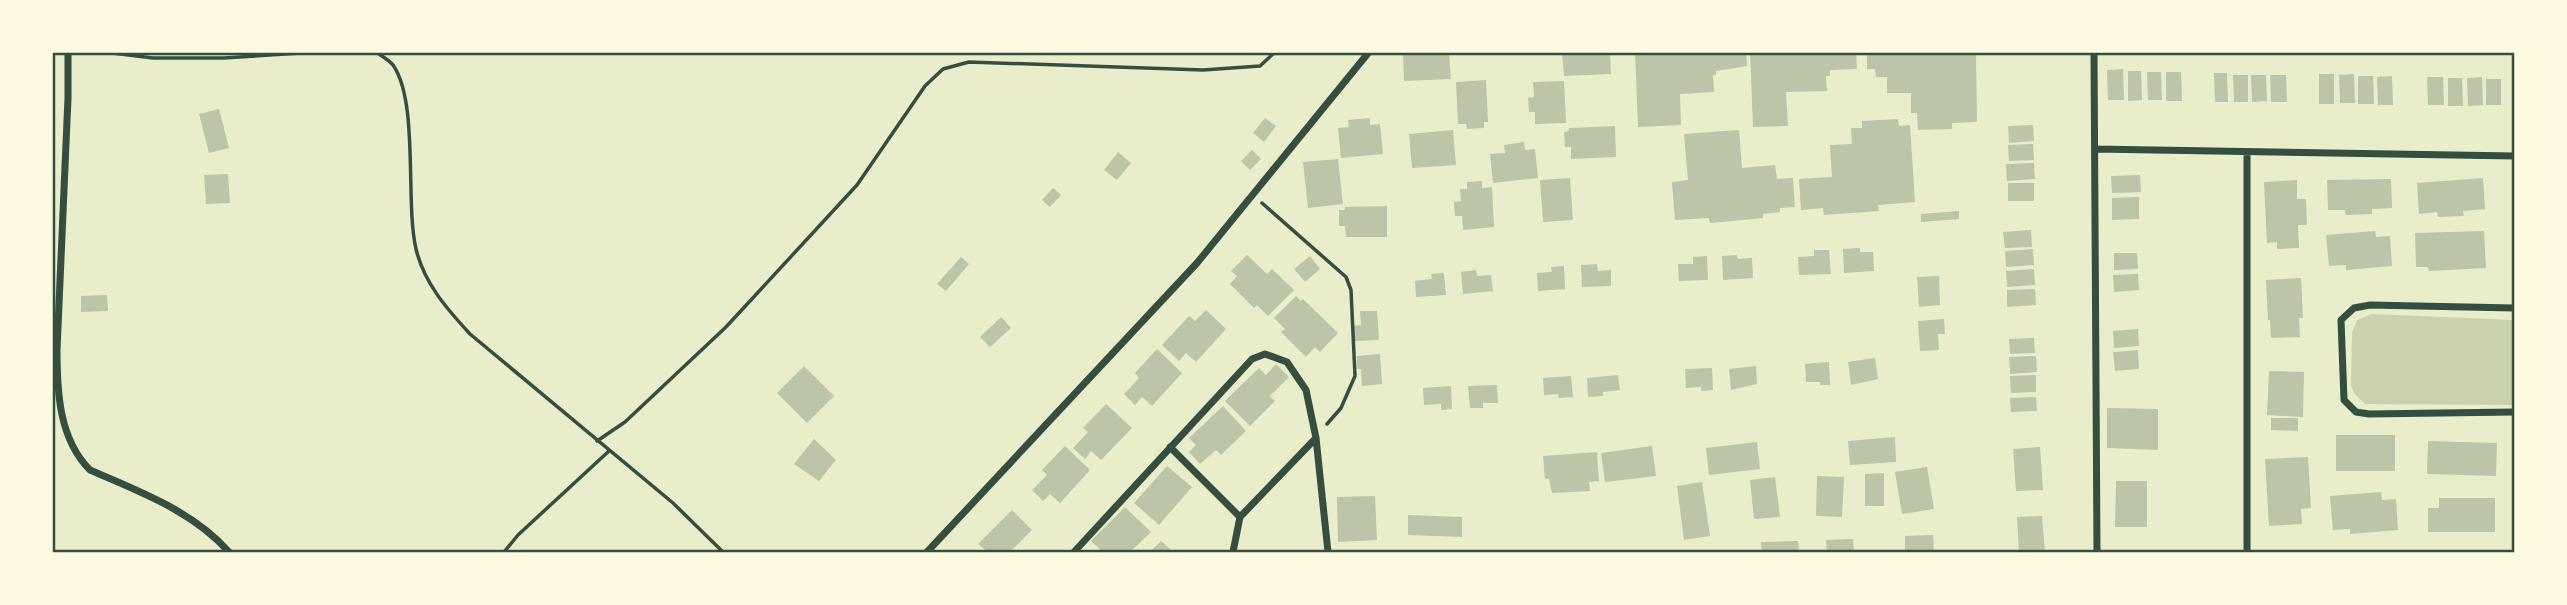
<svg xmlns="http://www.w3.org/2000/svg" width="2567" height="605" font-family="Helvetica,sans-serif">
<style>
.green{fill:#cad2ad}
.building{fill:#bcc5a7}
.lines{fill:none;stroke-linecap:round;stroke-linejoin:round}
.path{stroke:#344e41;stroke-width:3.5}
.minor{stroke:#344e41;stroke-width:7}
.neatline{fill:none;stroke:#344e41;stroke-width:2.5}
</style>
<rect width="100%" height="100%" fill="#e9edc9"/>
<!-- green -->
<path class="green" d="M2372,314l142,6v85l-149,-1 -10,-10 -4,-8 1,-53 5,-13z"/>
<!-- building -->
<path class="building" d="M1417,52h32l2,27 -47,2 -1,-27z
M1562,52h48l1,22 -47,2z
M1635,52h111l1,14 -31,5v4h-3l1,17 -34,2 1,31 -43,2z
M1750,52h106l1,17 -27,1v6h-4l1,15 -41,1 2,34 -35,1z
M1867,52h109l1,70 -25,1v6l-34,1 -1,-17h-6v-20h-24v-16h-11l-1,-8h-8z
M2123,69l1,31h-16l-1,-30z
M2128,71h13l1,29 -14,1z
M2147,72h14l1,28h-14z
M2166,72h15l1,29h-16z
M2214,73h13l1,29h-13z
M2319,74h15v30h-15z
M2354,74l1,29h-15l-1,-28z
M2233,75h15v27h-14z
M2251,75h15l1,26 -15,1z
M2270,75h16l1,27h-16z
M2358,76h15l1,28h-16z
M2392,76l1,29h-15l-1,-28z
M2427,77h16l1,28h-16z
M2482,77l1,28 -15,1 -1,-28z
M2448,78h14l1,28h-15z
M2486,79h15v26h-15z
M1486,80l2,42h-4v6l-17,1 -1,-5h-8l-2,-42z
M1564,81l2,42 -31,1v-12h-6l-1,-14 6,-1 -1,-15z
M219,109l10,39 -20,5 -10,-39z
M1265,118l11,8 -12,16 -11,-9z
M1370,118v7l10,-1 3,30 -42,4 -3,-30 11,-1 -1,-7z
M1898,119l1,7 11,-1 5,77 -37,3 1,6 -55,4 -1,-7 -22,2 -2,-31 33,-2 -2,-32 22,-1 -1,-16h11v-7z
M2033,125l1,16 -25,2 -1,-17z
M1615,126l1,31 -45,2v-12h-6l-1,-15 5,-1v-3z
M1453,130l3,35 -44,3 -3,-34z
M1739,130l3,38 33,-3 2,14 16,-1 2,29 -15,1v4l-17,2v4l-53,5 -1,-5 -34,2 -3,-38 16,-2 -4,-46z
M1524,142l1,8 10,-1 3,29 -45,5 -3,-29 15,-1 -1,-8z
M2033,144l1,16 -25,1 -1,-16z
M1252,150l9,9 -11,11 -9,-9z
M1118,152l13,11 -14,17 -13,-10z
M1338,159l5,45 -35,4 -5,-46z
M2034,163l1,16 -28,2 -1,-17z
M228,174l2,29 -24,1 -2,-29z
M2140,175l1,17 -29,1 -1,-17z
M1570,178l3,42 -30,2 -3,-42z
M2483,178l2,31 -22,2 1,5 -26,1 -1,-5 -18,2 -2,-31z
M2391,179l1,29 -20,1v5l-26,1 -1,-5h-17l-1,-30z
M2297,180v19h9l1,26h-9l1,23 -22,1v-7l-10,1 -3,-61z
M1482,181v7l10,-1 2,40 -31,3 -1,-14h-7l-1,-14 7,-1 -1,-12h7v-7z
M2008,183h26v18h-26z
M1053,188l8,7 -11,12 -8,-7z
M2139,197v22l-27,1v-22z
M1387,206v31h-41l-1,-11h-6v-16h6v-3z
M1959,211v8l-38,3v-8z
M2031,230l1,17 -27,1 -2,-16z
M2375,231l1,6 14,-1 2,30 -46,4v-5l-17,1 -3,-31z
M2484,231l2,37 -57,3 -1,-4h-12l-1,-34z
M1860,248v4h13l1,19 -30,2 -1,-24z
M2033,249l1,16 -28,2 -1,-16z
M1814,250h15l2,24 -32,1 -1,-18 16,-1z
M2114,253h23l1,16 -24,1z
M1247,255l20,19 5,-5 22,21 -26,26 -11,-11 -3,3 -24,-24 7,-8 -6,-5z
M1737,255l1,4 14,-1 1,20 -30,2 -1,-24z
M1310,256l10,13 -15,13 -11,-13z
M1707,256l1,24 -29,1 -1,-17h15v-7z
M961,257l8,7 -23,27 -9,-7z
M1597,264l1,7 13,-1v16l-29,1 -1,-22z
M1564,266l1,23 -27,2 -1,-18 15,-1 -1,-5z
M2034,269l1,16 -28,2 -1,-16z
M1476,270l1,6 14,-1 2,16 -30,3 -2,-22z
M1444,273l2,22 -30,2 -1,-16 17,-2 -1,-5z
M2138,274l1,16 -25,2 -1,-17z
M1939,276l1,29 -21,2 -2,-30z
M2301,278l2,40h-4l1,19 -29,1 -1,-18h-2l-2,-40z
M2035,289l1,16 -29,2v-17z
M107,295l1,16 -27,1v-16z
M1296,296l5,5 2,-2 35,34 -18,19 -5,-5 -9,10 -25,-25 4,-3 -11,-11z
M1206,310l20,19 -30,33 -10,-9 -7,8 -17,-16 27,-29 6,5z
M1360,311h17l2,29 -24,1 -1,-15 7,-1z
M1001,317l10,11 -21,19 -10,-10z
M1944,319l1,15h-7l1,16 -19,1 -2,-30z
M2138,329l1,17 -25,2 -1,-17z
M2034,338l1,15 -25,1 -1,-15z
M1157,349l25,24 -30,33 -10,-9 -7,8 -11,-11 15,-16 -4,-5z
M2138,350l1,19 -24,2 -2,-19z
M1380,354l2,30 -20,2 -1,-17h-4v-13z
M2036,356l1,16 -27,2 -1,-17z
M1875,358l3,21 -27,6 -3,-23z
M1829,362l1,23h-10v-3h-14l-1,-18z
M1276,364l13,13 -19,19 5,5 -25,25 -25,-25 34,-33 7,7z
M804,366l30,30 -27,27 -30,-30z
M1756,366l1,18 -26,6 -2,-21z
M1712,368l1,22 -12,1v-4l-15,1 -1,-19z
M2269,371l35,1 -1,45 -36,-2z
M1618,375l2,15 -17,2v4l-15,1 -1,-19z
M2036,375v17l-25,1 -1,-17z
M1571,376l2,21 -14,1 -1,-4 -14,1 -1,-17z
M1497,385l1,18h-15v5h-13l-2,-22z
M1451,386l1,23 -11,1v-6l-17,1 -1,-17z
M2036,397l1,14 -26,1 -1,-14z
M1106,404l26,24 -31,32 -10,-9 -6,8 -12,-11 15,-16 -5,-4z
M1223,406l23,25 -25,24 -5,-5 -16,14 -11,-12 7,-7 -7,-7z
M2107,408l51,1v41l-51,-2z
M2271,418h27v13l-27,-1z
M2336,435h59v36h-59z
M1895,437l1,25 -46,3 -2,-24z
M814,439l22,21 -17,21 -25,-17z
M2428,441l69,2 -1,33 -69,-2z
M1757,442l3,27 -51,6 -3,-27z
M1065,446l25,24 -30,33 -10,-9 -7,7 -11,-11 15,-15 -5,-5z
M1652,446l4,30 -51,6 -4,-29z
M2040,447l3,43 -27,1 -3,-42z
M1597,452l2,29 -10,1 1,9 -38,2 -3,-14h-4l-2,-23z
M2308,457l3,51 -10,1 1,15 -33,2 -4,-67z
M1167,466l25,21 -33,38 -25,-22z
M1927,467l7,42 -32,5 -7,-42z
M1884,473v33h-19v-32z
M1817,476l27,1 -2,40 -26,-1z
M1775,477l5,40 -26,2 -4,-39z
M2116,481h31v46h-32z
M1702,482l8,54 -26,4 -7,-54z
M2381,492l1,8 14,-1 2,31 -48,4v-5l-17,1 -3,-34z
M1375,496l2,44 -39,2 -1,-45z
M2439,498h56v34h-67v-24h11z
M1125,507l26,25 -21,20h-27l-12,-11z
M1012,510l20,20 -22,22h-22l-10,-8z
M1408,515l54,2v20l-54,-2z
M2042,516l3,36h-26l-2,-35z
M1933,535l1,17h-29v-16z
M1853,539l1,13h-27l-1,-12z
M1161,541l12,11h-23z
M1798,541l1,11h-37l-1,-10z"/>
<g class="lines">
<!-- path -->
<path class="path" d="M104,52l49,6h71l93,-6
M376,52c6,4 13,8 17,13 26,37 12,136 23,184 8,34 31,60 54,85l203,169 50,49
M1262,203l84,74 5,13 4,86 -14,32 -14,16
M597,441l28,-19 101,-95 131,-142 68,-99 18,-17 26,-7 234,8 57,-4 15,-14
M504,552l14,-17 91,-84"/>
<!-- minor -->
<path class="minor" d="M68,52v46l-11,252c0,42 2,89 33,120 50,22 103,41 139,82
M2094,52l3,500
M2095,149l419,7
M2247,152v400
M2514,308l-144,-3 -16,3 -13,12 3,80 12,12 13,2 145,-2
M1170,447l70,70
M927,552l270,-289 172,-211
M1074,552l178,-193 13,-5 22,8 19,28 10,48 12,114
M1233,552l7,-35 76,-79"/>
</g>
<!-- border -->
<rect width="2567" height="605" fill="none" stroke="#fefae0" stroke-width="108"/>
<rect x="54" y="54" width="2459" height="497" class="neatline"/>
</svg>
